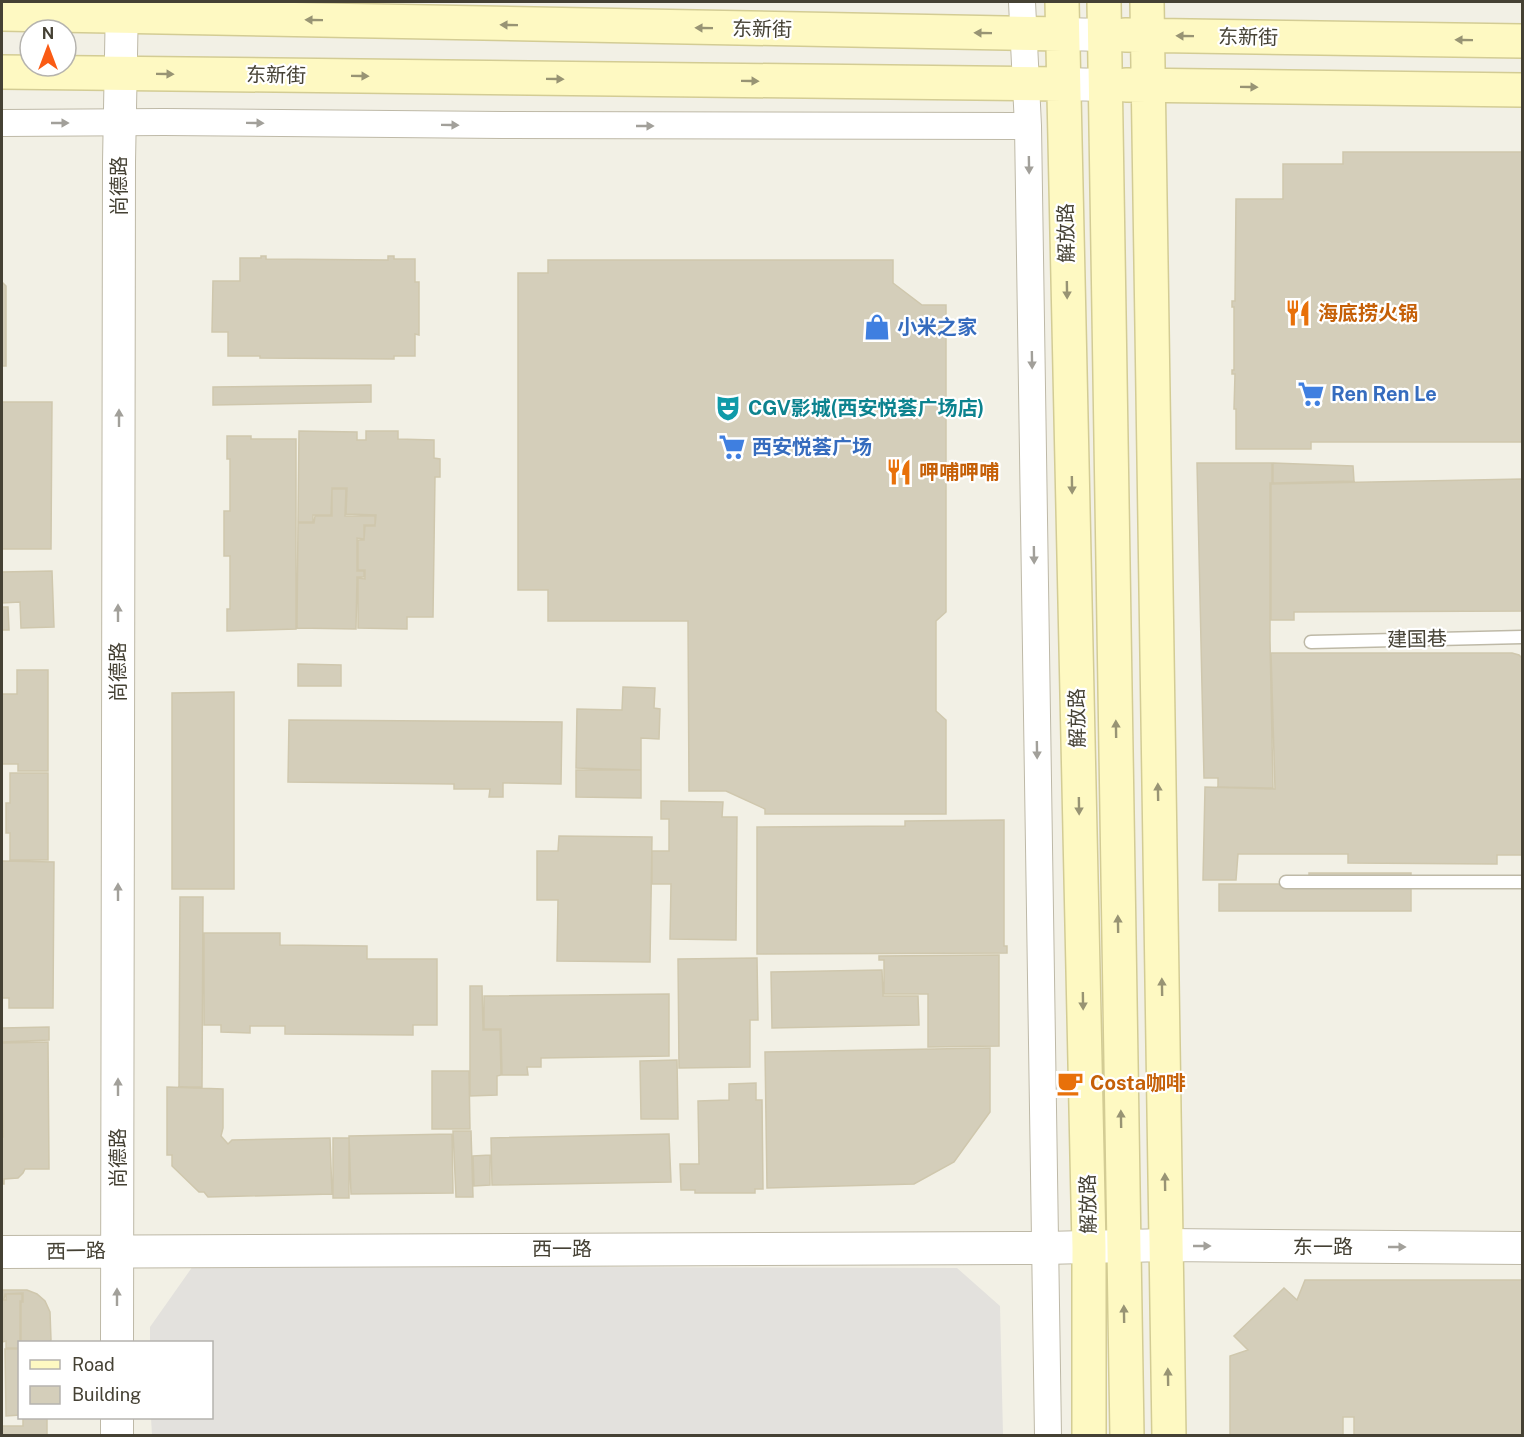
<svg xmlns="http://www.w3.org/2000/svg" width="1524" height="1437" font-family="'Public Sans','Noto Sans SC',sans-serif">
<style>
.parking{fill:#e3e1dd}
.building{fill:#d4ceba;stroke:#cfc7ad;stroke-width:1.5}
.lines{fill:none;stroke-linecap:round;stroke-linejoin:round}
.service-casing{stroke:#beb9a7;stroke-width:15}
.minor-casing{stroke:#beb9a7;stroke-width:28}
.tertiary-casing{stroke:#beb9a7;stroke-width:34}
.secondary-casing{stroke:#d3cc94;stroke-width:36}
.service{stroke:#fff;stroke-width:12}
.minor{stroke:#fff;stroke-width:26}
.tertiary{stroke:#fff;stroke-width:32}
.secondary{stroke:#fef9c2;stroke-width:33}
.oneway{fill:#989474}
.oneway2{fill:#a2a09a}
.labels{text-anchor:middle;stroke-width:4.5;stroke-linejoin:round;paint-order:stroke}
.street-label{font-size:20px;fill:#454134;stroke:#fff}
.food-label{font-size:20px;font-weight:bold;fill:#c56008;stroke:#fff;text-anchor:start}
.shop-label{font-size:20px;font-weight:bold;fill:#366cbe;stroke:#fff;text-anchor:start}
.culture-label{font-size:20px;font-weight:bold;fill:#0d838f;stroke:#fff;text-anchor:start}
</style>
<rect width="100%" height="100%" fill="#f2f0e5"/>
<!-- parking -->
<path class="parking" d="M193,1266l764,2 43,38 3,129h-851l-1,-17h61v-76h-62v-15z"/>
<!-- building -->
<path class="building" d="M1343,152h179v290h-211v7h-75v-40h-2l1,-35h-3v-4h2v-63h-2v-6h3l1,-102h47v-35h60z
M261,256h5v3l122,1v-4h6v3h21v23h4v53l-4,-1v22h-21v3l-134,-1v-2h-32v-24h-16l1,-51h27v-23h21z
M548,260h345v23l29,22h24v307l-10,9v90l10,9v94h-181v-5l-39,-18h-37l-1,-170h-140v-31h-30v-317h30z
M2,282l4,4v80h-4z
M371,385v17l-158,3v-18z
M2,402h50l-1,147h-49z
M299,431l58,1v8h9v-9h32v8l36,1v18l6,1v18h-5l-2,140h-26v12l-49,-1v-50l7,1v-9h-7v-30h6l1,-14h10l1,-11 -30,-1 1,-26h-15l-1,27h-18v7h-15z
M227,436h24v3h45v190l-69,2v-22h3v-53h-6v-45h6v-52h-3z
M1197,463h75v20h-2v158l3,147 -55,-1v-9h-14z
M1273,463l80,3 1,15 -81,2z
M1522,479v132l-228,1v8h-23v-136z
M332,489h14l-1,27h30v9h-11v14l-7,-1v33h7v6h-7l-1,52 -59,-1 1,-105h16l1,-7h17z
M52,571l2,56 -33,1 -1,-26 -18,1v-31z
M2,607h6l1,23h-7z
M1271,653h241l7,2 3,3v197h-25v9l-149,-1v-9h-110l-2,26h-33l2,-93 70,2z
M298,664l43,1v21h-43z
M17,670h31v101h-30v-7h-16v-70h15z
M623,687l32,1 -1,20 6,1 -1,30 -18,-1v32l-65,-2 1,-59 45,1z
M234,692v197h-62v-196z
M289,720l273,2 -1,62 -58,-1v14h-14l1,-8h-36v-5l-166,-2z
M576,770h65v28l-65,-1z
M10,773h38v87h-38v-27h-4v-30h4z
M661,801l62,1 -1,15h15l-1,123 -66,-1 1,-55h-19v-33h17v-32h-8z
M1004,820v126h3v7l-250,1v-127l148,-1v-5z
M559,836l93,1 -2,125 -93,-1 1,-61h-21v-49h21z
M2,861l52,1 -1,146h-44v-10h-7z
M1309,873h102v38h-192v-27h90z
M180,897h23l-1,190h-23z
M204,933h76v12l87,1v13h70v66h-24v10l-128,-1v-8h-35v7l-29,-1v-7h-17z
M999,955v91l-71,1v-53h-44v-34h-5v-4z
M757,958l1,62h-8v47l-71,1 -1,-109z
M882,970l1,26h35l1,29 -147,3 -1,-56z
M470,986h12l1,44h17l1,45 -4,1v19l-27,1z
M669,994v62l-128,2v9h-14l1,8h-26l-1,-46h-17v-33z
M49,1027v13l-47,2v-14z
M48,1042l1,127h-24l-2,4 -5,5 -14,1v5h-2v-47h1l-1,-94z
M990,1048v64l-36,50 -40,22 -147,4 -2,-136z
M677,1060l1,59h-37l-1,-58z
M432,1071h37l1,58h-38z
M756,1083v17h6l1,89h-8v4h-60v-3h-14l-1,-26h19l-1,-63 31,-1v-16z
M167,1087l56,2v39l-2,8 7,8 4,-4 98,-2 2,56 -124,3 -4,-5h-5l-27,-26v-11h-5z
M453,1131h18l2,66h-17z
M452,1134l1,59 -102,1 -2,-58z
M669,1134l2,48 -179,3 -1,-47z
M333,1138h16v60h-16z
M490,1155v30l-16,1 -1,-30z
M1305,1280h217v156h-168v-19h-11v19h-113v-80l18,-6 -14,-14 50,-48 13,12z
M2,1290h25l10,4 8,7 5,11 1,28 -3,2h-27v-40h2v-9l-18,1 -1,5h-2z
M6,1294h16v7h-2v47h-14v-7l-4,1v-42h4z
M5,1349h15v66l-14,1z
M23,1418h24v18h-45v-10h21z"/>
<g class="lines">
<!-- service casing -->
<g class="service-casing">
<path id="service" d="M1311,642l211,-5
M1286,882h236"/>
</g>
<!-- minor casing -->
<g class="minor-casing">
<path id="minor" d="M1022,2l6,124 20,1310
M2,123l162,-1 338,3 526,1"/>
</g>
<!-- tertiary casing -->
<g class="tertiary-casing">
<path id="tertiary" d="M1062,34l43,1
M1062,84l44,1
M2,1252l1043,-4 121,-3 356,3
M117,1342l2,-1180 3,-160
M117,1436v-18"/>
</g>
<!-- secondary casing -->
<g class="secondary-casing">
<path id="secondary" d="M1062,2l27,1245v189
M1104,2l23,1434
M1147,2l22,1434
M2,14l1060,20
M1125,35l397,6
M2,72l1060,12
M1126,85l396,5"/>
</g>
<!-- service -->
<use href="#service" class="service"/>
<!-- minor -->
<use href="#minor" class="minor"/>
<!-- tertiary -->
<use href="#tertiary" class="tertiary"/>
<!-- secondary -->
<use href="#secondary" class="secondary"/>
</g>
<!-- one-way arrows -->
<defs><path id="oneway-solid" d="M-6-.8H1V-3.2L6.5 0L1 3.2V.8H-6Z" transform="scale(1.5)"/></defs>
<g class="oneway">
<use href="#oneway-solid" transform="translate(314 20) rotate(-179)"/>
<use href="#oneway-solid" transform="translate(509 25) rotate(-179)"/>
<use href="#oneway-solid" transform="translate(704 28) rotate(-179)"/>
<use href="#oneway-solid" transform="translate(983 33) rotate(-179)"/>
<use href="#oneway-solid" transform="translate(1185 36) rotate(-179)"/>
<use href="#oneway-solid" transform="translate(1464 40) rotate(-179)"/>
<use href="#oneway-solid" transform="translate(165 74) rotate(1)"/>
<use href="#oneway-solid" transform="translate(360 76) rotate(1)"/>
<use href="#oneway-solid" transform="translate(555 79) rotate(1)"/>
<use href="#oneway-solid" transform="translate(750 81) rotate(1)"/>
<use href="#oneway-solid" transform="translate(1249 87) rotate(1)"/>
<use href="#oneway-solid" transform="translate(1067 290) rotate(89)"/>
<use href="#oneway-solid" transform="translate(1072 485) rotate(89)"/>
<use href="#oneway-solid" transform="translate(1116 729) rotate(-91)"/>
<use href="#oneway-solid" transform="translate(1158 792) rotate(-91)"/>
<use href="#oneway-solid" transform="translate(1079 806) rotate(89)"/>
<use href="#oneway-solid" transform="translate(1118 924) rotate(-91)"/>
<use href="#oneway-solid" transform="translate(1162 987) rotate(-91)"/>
<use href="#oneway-solid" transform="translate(1083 1001) rotate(89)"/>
<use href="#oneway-solid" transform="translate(1121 1119) rotate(-91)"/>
<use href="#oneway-solid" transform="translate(1165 1182) rotate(-91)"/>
<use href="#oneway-solid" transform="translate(1124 1314) rotate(-91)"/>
<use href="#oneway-solid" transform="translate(1168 1377) rotate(-91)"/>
</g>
<g class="oneway2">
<use href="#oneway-solid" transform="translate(60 123)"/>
<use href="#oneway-solid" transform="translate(255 123) rotate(1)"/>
<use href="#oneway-solid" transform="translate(450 125) rotate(1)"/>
<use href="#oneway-solid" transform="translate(645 126)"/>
<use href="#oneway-solid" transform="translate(1029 165) rotate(89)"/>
<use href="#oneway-solid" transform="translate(1032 360) rotate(89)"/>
<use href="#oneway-solid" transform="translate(119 418) rotate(-90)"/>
<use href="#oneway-solid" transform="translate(1034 555) rotate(89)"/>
<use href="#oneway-solid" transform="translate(118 613) rotate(-90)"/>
<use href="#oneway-solid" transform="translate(1037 750) rotate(89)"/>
<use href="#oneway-solid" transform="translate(118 892) rotate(-90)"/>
<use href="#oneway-solid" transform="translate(118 1087) rotate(-90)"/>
<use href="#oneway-solid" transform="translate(1202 1246)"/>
<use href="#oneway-solid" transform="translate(1397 1247)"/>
<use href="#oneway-solid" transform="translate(117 1297) rotate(-90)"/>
</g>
<!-- icons -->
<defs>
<g id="restaurant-bare" transform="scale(2.07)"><path d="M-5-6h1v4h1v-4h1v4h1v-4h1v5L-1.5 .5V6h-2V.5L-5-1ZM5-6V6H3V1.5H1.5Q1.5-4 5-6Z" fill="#e8710a" stroke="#fff" stroke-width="2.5" paint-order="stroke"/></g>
<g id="shop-bare" transform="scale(2.07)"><path d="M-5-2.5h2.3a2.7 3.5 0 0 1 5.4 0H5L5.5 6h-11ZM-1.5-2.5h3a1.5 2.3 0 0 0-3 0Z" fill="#3f7fe0" stroke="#fff" stroke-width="2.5" paint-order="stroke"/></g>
<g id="supermarket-bare" transform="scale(2.07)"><path d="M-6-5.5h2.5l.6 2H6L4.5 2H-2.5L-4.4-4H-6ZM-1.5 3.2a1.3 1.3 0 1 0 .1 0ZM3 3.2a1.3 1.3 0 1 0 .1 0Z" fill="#3f7fe0" stroke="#fff" stroke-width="2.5" paint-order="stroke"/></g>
<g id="theatre-bare" transform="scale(2.07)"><path d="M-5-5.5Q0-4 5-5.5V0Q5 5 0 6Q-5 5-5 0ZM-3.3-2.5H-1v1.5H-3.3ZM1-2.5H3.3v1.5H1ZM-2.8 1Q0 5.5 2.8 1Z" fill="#0f9aa8" stroke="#fff" stroke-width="2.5" paint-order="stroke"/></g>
<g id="cafe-bare" transform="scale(2.07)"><path d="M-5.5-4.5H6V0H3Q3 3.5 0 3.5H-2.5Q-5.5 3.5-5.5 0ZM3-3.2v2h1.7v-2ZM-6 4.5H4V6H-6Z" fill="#e8710a" stroke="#fff" stroke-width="2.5" paint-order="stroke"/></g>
</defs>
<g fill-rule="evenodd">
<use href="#restaurant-bare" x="1298" y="313"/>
<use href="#shop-bare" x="877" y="327"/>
<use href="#supermarket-bare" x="1311" y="394"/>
<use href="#theatre-bare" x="728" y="408"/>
<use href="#supermarket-bare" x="732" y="447"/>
<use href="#restaurant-bare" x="899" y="472"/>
<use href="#cafe-bare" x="1070" y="1083"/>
</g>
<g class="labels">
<!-- street labels -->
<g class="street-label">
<text transform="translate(762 29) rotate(1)" y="7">东新街</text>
<text transform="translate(1248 37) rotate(1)" y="7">东新街</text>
<text transform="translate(276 75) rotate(1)" y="7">东新街</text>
<text transform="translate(119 186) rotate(-90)" y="7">尚德路</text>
<text transform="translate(1066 233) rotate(-91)" y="7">解放路</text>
<text transform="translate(1417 639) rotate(-1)" y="7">建国巷</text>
<text transform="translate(118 672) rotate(-90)" y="7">尚德路</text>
<text transform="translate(1077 718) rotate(-91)" y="7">解放路</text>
<text transform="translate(118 1158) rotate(-90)" y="7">尚德路</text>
<text transform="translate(1088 1204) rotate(-91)" y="7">解放路</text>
<text x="1323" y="1254">东一路</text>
<text x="562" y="1256">西一路</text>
<text transform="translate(76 1251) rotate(-1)" y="7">西一路</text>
</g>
<!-- food labels -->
<g class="food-label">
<text x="1318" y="320">海底捞火锅</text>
<text x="919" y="479">呷哺呷哺</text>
<text x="1090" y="1090">Costa咖啡</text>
</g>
<!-- shop labels -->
<g class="shop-label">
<text x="897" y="334">小米之家</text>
<text x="1331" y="401">Ren Ren Le</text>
<text x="752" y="454">西安悦荟广场</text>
</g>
<!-- culture labels -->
<g class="culture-label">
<text x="748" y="415">CGV影城(西安悦荟广场店)</text>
</g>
</g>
<!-- border -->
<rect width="1524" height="1437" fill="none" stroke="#454134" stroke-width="6"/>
<!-- legend -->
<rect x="18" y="1341" width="195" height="78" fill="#ffffff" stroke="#b5b3ae" stroke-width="1.5"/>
<rect x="30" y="1360" width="30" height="9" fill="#fef9c2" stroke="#b5b3ae" stroke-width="1.5"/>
<text x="72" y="1371" font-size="18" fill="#454134">Road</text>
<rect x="30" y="1386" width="30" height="18" fill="#d4ceba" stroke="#b5b3ae" stroke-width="1.5"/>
<text x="72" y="1401" font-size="18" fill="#454134">Building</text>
<!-- north arrow -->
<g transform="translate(48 48)"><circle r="28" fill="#ffffff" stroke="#b5b3ae" stroke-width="1.5"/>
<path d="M0-4.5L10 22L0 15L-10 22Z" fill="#fa5b14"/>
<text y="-9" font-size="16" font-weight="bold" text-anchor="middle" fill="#454134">N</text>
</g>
</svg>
